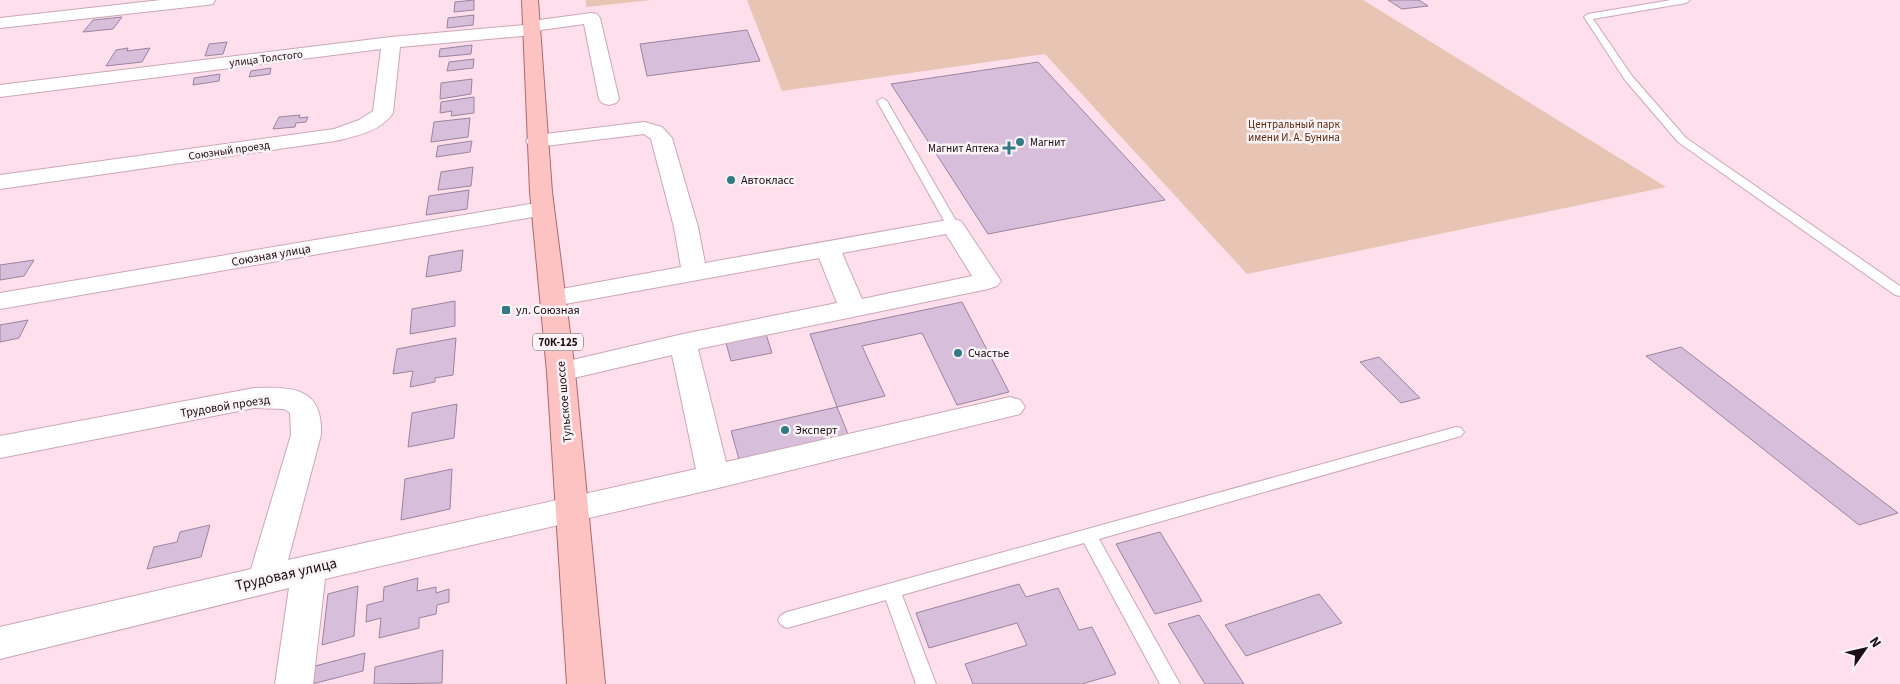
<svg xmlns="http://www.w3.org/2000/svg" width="1900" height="684" font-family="'Source Sans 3',sans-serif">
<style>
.green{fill:#e7c4b3}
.building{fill:#d7beda;stroke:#9b849e}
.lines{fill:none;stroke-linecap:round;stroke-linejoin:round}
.lane-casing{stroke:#cba7b6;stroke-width:2}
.street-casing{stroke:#cba7b6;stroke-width:2}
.primary-casing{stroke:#ad696b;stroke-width:2}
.lane{fill:#fff;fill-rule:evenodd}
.street{fill:#fff;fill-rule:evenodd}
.primary{fill:#fdc3c3;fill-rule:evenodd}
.poi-dot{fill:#327a84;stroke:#fbf3f6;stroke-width:2}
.labels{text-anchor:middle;stroke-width:5;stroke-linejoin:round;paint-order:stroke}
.far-street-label{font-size:11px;fill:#1a0d13;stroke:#fbf3f6}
.far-park-label{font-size:11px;fill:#5a2b0f;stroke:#fbf3f6}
.far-poi-label{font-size:11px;fill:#1a0d13;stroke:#fbf3f6;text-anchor:start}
.shield{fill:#fbf3f6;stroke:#5e5257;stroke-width:1}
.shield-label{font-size:11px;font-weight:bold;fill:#1a0d13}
.poi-label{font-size:12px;fill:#1a0d13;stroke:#fbf3f6;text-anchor:start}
.street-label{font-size:12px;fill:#1a0d13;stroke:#fbf3f6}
.near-street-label{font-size:15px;fill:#1a0d13;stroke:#fbf3f6}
</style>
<rect width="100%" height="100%" fill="#fedfeb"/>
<!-- green -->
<path class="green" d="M586,0h65l-65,7z
M747,0h616l303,187 -419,87 -202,-220 -263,37z"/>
<!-- building -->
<path class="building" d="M474,0v10l-20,2 1,-10z
M1388,0h31l9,6 -26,3z
M474,15l-1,10 -26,3 1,-10z
M122,17l-9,12 -30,3 10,-12z
M747,30l13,31 -113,15 -7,-32z
M227,42l-4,12 -18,2 4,-12z
M472,45l-1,9 -32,3 1,-8z
M128,48l-1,3 23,-3 -8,14 -36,4 10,-16z
M474,59l-1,9 -26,3 2,-9z
M1038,62l127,138 -177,34 -97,-150z
M271,68l-1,6 -21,3 2,-6z
M220,74l-1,7 -26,4 1,-7z
M472,79l-1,15 -31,5 1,-16z
M474,97v16l-23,3 1,-5 -12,2 1,-11z
M300,115l-1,3 9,-1 -2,5 -10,1 -1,4 -22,2 6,-12z
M470,118l-2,19 -37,5 3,-20z
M472,141l-2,11 -34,5 2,-11z
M473,167l-2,19 -33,4 3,-18z
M469,190l-2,19 -41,6 3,-19z
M463,250l-2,21 -35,6 3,-21z
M34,260l-10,16 -24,4v-15z
M455,301v25l-45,8 2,-25z
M962,302l47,90 -52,13 -35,-72 -60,13 23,50 -48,11 -27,-73z
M28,320l-9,18 -19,4v-17z
M766,334l6,19 -41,8 -5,-18z
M456,338l-3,37 -18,3v4l-25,5 3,-16 -20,3 4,-25z
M1681,347l217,166 -39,12 -213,-169z
M1379,357l41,41 -19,5 -41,-41z
M457,404l-3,34 -46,9 4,-34z
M837,407l13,32 -109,27 -10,-35z
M452,469l-2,40 -49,11 4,-41z
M210,525l-9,32 -54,12 7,-22 23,-5 3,-10z
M1160,532l42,69 -47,13 -39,-70z
M418,578l-1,13 19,-4v6l13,-4v13l-12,3 -1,9 -17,4v10l-40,10 2,-20 -15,4 1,-17 16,-4 1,-14z
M1019,584l7,13 32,-9 21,42 13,-3 24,47 -34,10h-109l-8,-20 62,-19 -10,-22 -88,25 -13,-35z
M358,586l-4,50 -32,9 6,-51z
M1319,594l23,29 -96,33 -21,-31z
M1199,615l45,69h-39l-37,-60z
M443,650l-1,33 -68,1 1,-17z
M365,653l-2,18 -51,13 3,-18z"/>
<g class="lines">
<!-- lane casing -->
<g class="lane-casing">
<path id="lane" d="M1671,0h19l-4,3 -93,16 39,57 54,62 214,148v10l-5,-1 -217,-153 -53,-62 -41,-63 4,-3z
M882,98l5,3 72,125 -2,3h-8l-2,-3 -70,-125z
M1456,427l5,1 3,4 -3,4 -362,103 81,145h-20l-76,-141 -182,52 34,89h-20l-30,-84 -99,28 -6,-3 -3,-5 3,-5 6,-3z"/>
</g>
<!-- street casing -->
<g class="street-casing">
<path id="street" d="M161,0h54l-2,4 -6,1 -207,23v-10z
M591,13l6,1 3,4 19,81 -3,4 -7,2 -7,-2 -3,-4 -15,-75 -43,6 -3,4 -6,1 -132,12 -7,66c-13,19 -37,23 -58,28l-335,48v-14l334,-46 25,-9 14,-9 8,-62 -381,48v-12l391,-48 133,-12 2,-3 6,-1z
M644,122l18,5 10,11 26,89 7,36 248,-44 8,2 40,60 -4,5 -9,3 -290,60 28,113 284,-65 10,3 5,7 -5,7 -306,75 -389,90 -12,105h-38l14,-96 -289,71v-32l251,-58 40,-134 -1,-22 -6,-4 -30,-1 -254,50v-22l254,-48c39,-1 69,-1 67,47l-33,125 408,-91 -24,-114 -111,26 -10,-2 -4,-7 4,-7 132,-31 154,-31 -18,-45 -265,48 -9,-2 -4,-6 4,-6 136,-25 -7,-40 -23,-88 -7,-5 -107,13 -8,-1 -3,-5 3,-5 8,-1zM946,234l26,42 -110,23 -20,-46z
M542,202l8,2 4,5 -4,5 -550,95v-16z"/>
</g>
<!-- primary casing -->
<g class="primary-casing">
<path id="primary" d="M522,0h16l14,192 23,180 30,312h-38l-20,-312 -17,-180z"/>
</g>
<!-- lane -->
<use href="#lane" class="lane"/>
<!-- street -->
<use href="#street" class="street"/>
<!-- primary -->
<use href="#primary" class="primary"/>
</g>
<!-- markers -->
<g class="poi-dot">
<circle cx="1020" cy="142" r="5"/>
<path d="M1006.5 140.5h5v5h5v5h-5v5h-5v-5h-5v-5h5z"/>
<circle cx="731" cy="180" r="5"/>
<rect x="501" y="305" width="10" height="10" rx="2.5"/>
<circle cx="958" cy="353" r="5"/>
<circle cx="785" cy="430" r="5"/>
</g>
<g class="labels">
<!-- far-street labels -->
<g class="far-street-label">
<text transform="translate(266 58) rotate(-7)" y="4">улица Толстого</text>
<text transform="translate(229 150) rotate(-8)" y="4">Союзный проезд</text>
</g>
<!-- far-park labels -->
<g class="far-park-label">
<text x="1294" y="128">Центральный парк<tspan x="1294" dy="13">имени И. А. Бунина</tspan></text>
</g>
<!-- far-poi labels -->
<g class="far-poi-label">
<text x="1030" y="146">Магнит</text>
<text x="999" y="152" text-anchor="end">Магнит Аптека</text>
</g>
<!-- shield labels -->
<rect class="shield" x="533" y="333.5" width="50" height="17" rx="4"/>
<g class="shield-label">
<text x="558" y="346">70К-125</text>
</g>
<!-- poi labels -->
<g class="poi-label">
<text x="741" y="184">Автокласс</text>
<text x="516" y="314">ул. Союзная</text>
<text x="968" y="357">Счастье</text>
<text x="795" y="434">Эксперт</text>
</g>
<!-- street labels -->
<g class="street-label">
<text transform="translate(271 255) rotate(-10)" y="4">Союзная улица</text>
<text transform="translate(564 402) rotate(-95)" y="4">Тульское шоссе</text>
<text transform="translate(225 406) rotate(-9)" y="4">Трудовой проезд</text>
</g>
<!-- near-street labels -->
<g class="near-street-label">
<text transform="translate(286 574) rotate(-13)" y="5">Трудовая улица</text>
</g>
</g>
<!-- north arrow -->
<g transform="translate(1865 649) rotate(56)" stroke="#fbf3f6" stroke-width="4" paint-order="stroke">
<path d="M0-4L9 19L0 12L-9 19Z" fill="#1a0d13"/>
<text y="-8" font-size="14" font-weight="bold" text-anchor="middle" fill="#1a0d13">N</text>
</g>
</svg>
